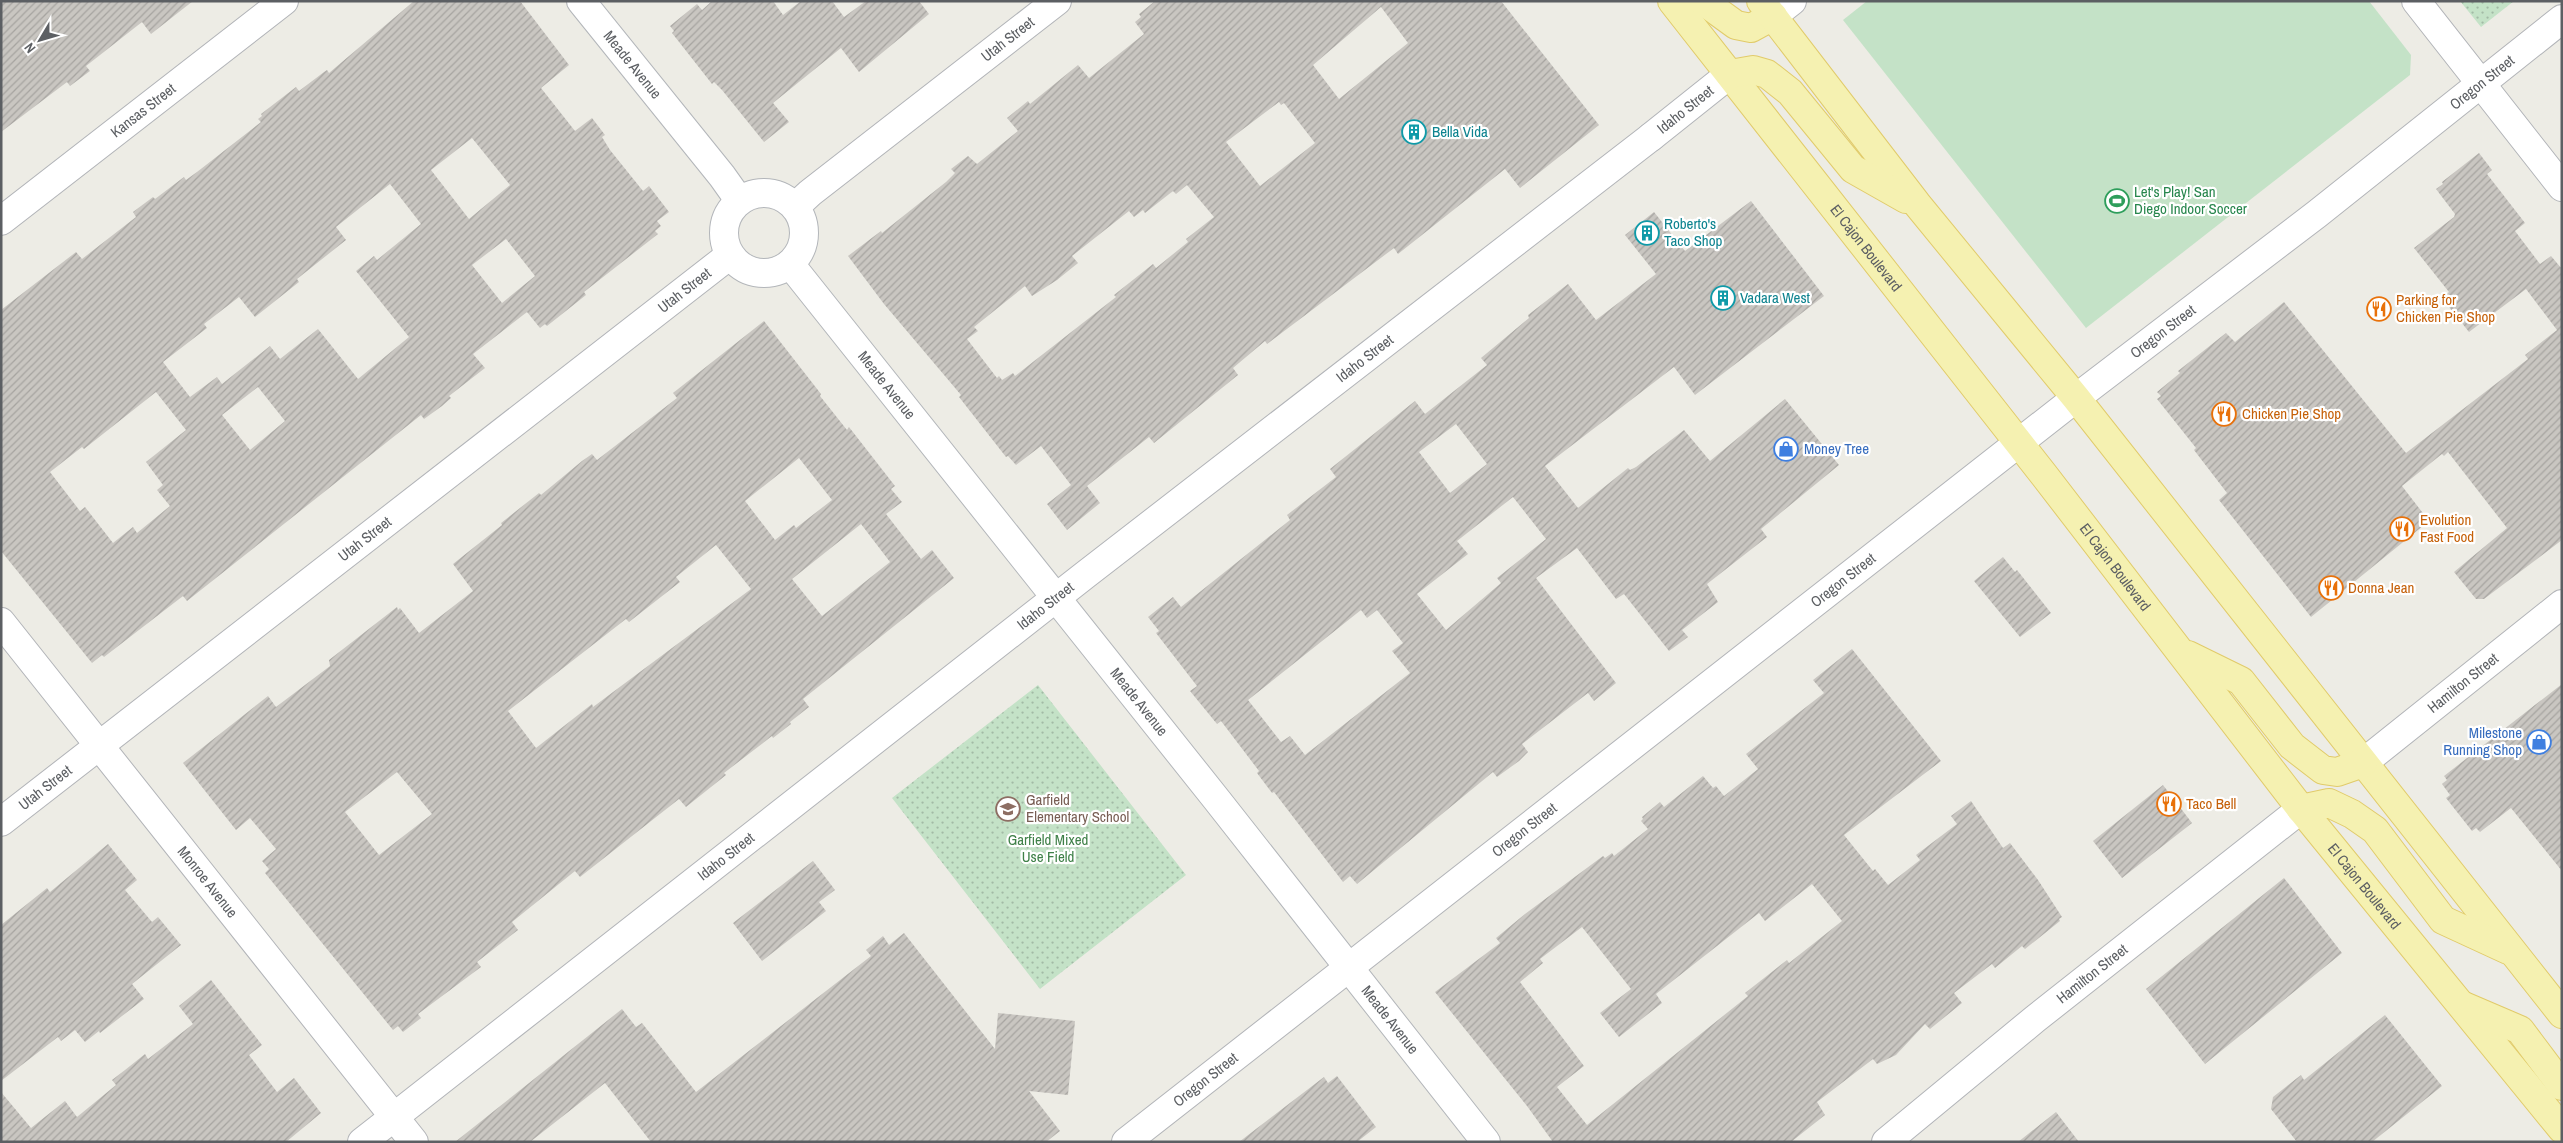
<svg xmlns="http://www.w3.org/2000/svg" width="2563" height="1143" font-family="'Archivo Narrow',sans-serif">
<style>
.green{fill:url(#green-dots)}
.pitch{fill:#c4e2c7}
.building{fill:url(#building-hatch);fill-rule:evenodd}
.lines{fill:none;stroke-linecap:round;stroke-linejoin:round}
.minor-casing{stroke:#b2b4b8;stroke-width:30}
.tertiary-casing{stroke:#b2b4b8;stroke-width:30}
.secondary-casing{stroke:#b3b6ba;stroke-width:30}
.primary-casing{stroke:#e1cb6a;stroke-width:30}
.minor{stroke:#fff;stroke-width:28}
.tertiary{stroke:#fff;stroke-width:28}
.secondary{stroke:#fff;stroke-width:28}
.primary{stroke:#f5f1b1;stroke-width:28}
.labels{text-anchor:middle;stroke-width:4.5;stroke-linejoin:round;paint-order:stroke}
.street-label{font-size:15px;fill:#5c5f63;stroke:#fff}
.culture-label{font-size:15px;fill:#0d838f;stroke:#fff;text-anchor:start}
.leisure-label{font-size:15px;fill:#27864d;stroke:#fff;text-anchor:start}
.food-label{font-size:15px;fill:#c56008;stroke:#fff;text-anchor:start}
.shop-label{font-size:15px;fill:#366cbe;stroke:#fff;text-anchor:start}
.education-label{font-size:15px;fill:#785e54;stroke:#fff;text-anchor:start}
.park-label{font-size:15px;fill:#3f8048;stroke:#fff}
</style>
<defs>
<pattern id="green-dots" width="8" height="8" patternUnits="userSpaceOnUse" patternTransform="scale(1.25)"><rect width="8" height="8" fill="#c4e2c7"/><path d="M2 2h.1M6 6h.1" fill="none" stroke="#a2baa5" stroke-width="1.8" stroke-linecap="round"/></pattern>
<pattern id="building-hatch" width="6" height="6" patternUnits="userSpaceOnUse" patternTransform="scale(1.25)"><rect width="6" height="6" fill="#c9c6c1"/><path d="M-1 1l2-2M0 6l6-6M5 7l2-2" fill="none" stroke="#a6a4a0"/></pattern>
</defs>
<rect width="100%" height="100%" fill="#edece5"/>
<!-- green -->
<path class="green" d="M2460,1h54l-33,26z
M1038,685l148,190 -146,114 -148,-191z"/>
<!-- pitch -->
<path class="pitch" d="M1867,1h502l42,54 -1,20 -324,253 -243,-308z"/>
<!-- building -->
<path class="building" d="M1,1h192l-42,33 -9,-12 -56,44 4,5 -20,15 -3,-4 -66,50z
M414,1h106l49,64 -28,23 34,43 17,-13 13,17 -3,2 8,13 33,41 6,-5 20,26 -12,9 4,5 -6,5 3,3 -74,58 2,3 -39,31 -2,-2 -5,4 -13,-16 -54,42 12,14 -36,28 2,2 -9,8 -18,13 -3,-4 -234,186 -4,-5 -79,61 -2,-2 -10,8 -91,-112v-241l75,-58 6,7 54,-42 -3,-5 20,-15 2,2 29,-22 2,3 11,-8 64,-50 -3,-3 4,-3 -1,-2 35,-27 3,4 25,-19 3,-2 2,3zM472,138l38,47 -41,34 -38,-49zM390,184l31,40 -44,36 -3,-4 -18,15 53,66 -51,42 -40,-50 -38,30 -10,-13 -48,38 -5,-7 -27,20 -27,-35 44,-34 -3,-4 35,-27 16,20 44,-35 -2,-3 49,-39 -10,-13zM506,239l29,37 -33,27 -30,-38zM258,387l27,34 -35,29 -28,-35zM156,392l30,38 -40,32 17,23 -6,5 13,16 -33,27 -4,-6 -20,16 -28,-36 -5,4 -30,-39 32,-25 2,2z
M712,1h61l10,14 18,-14h31l12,16 22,-16h53l10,13 -70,58 -18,-24 -68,55 16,19 -25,20 -42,-52 -8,-8 -2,2 -40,-51 2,-2 -4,-5 27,-22 5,6z
M1155,1h346l98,124 -79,63 -15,-19 -107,85 -4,-6 -127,96 -2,-3 -32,27 5,7 -84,68 -5,-6 -62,49 13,17 -33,27 -20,-26 24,-19 -30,-39 -25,19 -8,-9 -2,1 -47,-60 2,-2 -77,-91 -36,-48 33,-25 1,2 64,-51 9,-9 -4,-4 17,-13 9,8 41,-33 -11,-13 21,-17 2,3 48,-39 11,13 55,-44 -9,-12 6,-5 -2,-3zM1381,7l27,36 -69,56 -26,-34zM1279,102l2,3 3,-2 31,40 -55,43 -34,-44zM1187,185l27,32 -28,22 2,3 -32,26 -3,-4 -39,31 2,2 -101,79 -2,-3 -11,7 -3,-4 -2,2 -30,-39 11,-8 -4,-4 51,-41 7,10 25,-16 21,-17 -6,-7 57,-45 5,6 9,-7 2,3 28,-22 3,3z
M2479,153l13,17 -5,4 38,49 -10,8 25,33 11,-8 11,13v271l-78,59h-8l-22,-27 53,-44 -59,-76 -4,4 -2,-2 -40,32 27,35 -118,96 -92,-117 8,-7 -33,-43 2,-2 -39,-49 4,-3 -4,-4 23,-19 -2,-2 48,-38 9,9 49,-40 122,151 122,-94 -3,-4 32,-25 -31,-41 -57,43 -27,-34 7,-6 -35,-44 40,-31 1,-3 -19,-25 7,-5 -1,-2z
M1751,201l73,95 -129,99 -21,-28 -129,99 33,42 50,-40 2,2 6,-3 48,-37 26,31 75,-62 54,66 -78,64 6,8 -60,47 11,18 -36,28 6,7 -19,14 -45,-57 -8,5 -39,-51 -41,30 80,105 -22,18 -6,-8 -66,51 6,8 -9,9 -22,16 -4,-5 -136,112 -7,-8 -7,6 -69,-90 -2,1 -15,-20 2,-2 -38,-50 -4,3 -27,-33 7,-5 -41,-53 3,-2 -11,-14 25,-20 8,10 109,-87 -3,-5 49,-38 -6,-8 85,-68 10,13 62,-49 -6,-7 48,-40 -1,-3 40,-31 28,36 60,-46 -31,-39 29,-23 31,39zM1456,424l31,40 -37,29 -31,-41zM1513,497l33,42 -49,39 4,5 -55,47 -29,-36 51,-40 -11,-13zM1361,610l6,8 10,-8 26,33 -11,8 18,22 -105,82 -15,-19 -9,6 -33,-42z
M764,321l57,73 -1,2 27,34 2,-3 46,59 -4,3 11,13 -16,12 35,45 11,-9 22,28 -151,121 6,8 -19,15 1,2 -18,14 -1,-2 -48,37 2,2 -40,32 -7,-8 -99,78 -5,-6 -63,51 6,8 -41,32 4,5 -63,47 3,4 -18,14 -5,-6 -5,4 -128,-157 4,-4 -7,-8 14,-12 -26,-31 -14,12 -53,-67 85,-67 8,11 54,-41 -1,-6 68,-53 1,3 2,-2 19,25 54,-42 -20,-27 49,-39 -1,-2 38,-30 2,2 41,-34 10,-7 5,6 80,-62 -4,-5zM799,458l33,42 -36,28 -2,-3 -19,15 -30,-39zM861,524l29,38 -68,54 -30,-37zM716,545l35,44 -158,118 -1,-3 -56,44 -28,-37 118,-92 3,3 51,-40 -4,-5zM397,772l35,42 -53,41 -34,-43z
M2003,557l12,15 2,-2 34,43 -31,24 -46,-56z
M1852,649l89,112 -97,74 29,36 2,-2 13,16 32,-25 -4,-5 41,-31 -6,-8 20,-15 32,47 7,-5 28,37 24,37 -3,2 1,2 -35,28 -3,-3 -27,22 -3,-4 -38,29 8,10 -32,26 -5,-5 -29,31 -19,9 -4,-5 -56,43 8,13 -34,27h-238l-26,-36 -92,-114 65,-49 -4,-5 29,-24 78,-58 2,2 7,-5 2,3 34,-27 -7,-8 2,-2 -1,-2 18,-15 4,5 39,-31 10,12 3,-2 8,10 34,-27 -12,-15 78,-61 -11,-13zM1812,884l30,37 -53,42 -2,-3 -42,33 3,3 -161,129 -30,-38 27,-21 -64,-84 23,-19 -3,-4 42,-32 49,62 -31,24 19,24 43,-34 -6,-9 47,-37 56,-44 6,8z
M2562,684v187l-51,-63 -31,24 -4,-4 -4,3 -26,-33 4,-3 -8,-11 5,-4 -3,-4z
M2163,785l29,38 -70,55 -29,-37z
M108,844l29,36 -12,10 27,32 6,-5 23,28 -49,39 12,15 -44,34 -1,-2 -14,11 -10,-12 -14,11 -3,-4 -57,44v-156l46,-37 3,4z
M813,861l22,29 -16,12 7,9 -64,50 -29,-38z
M2284,878l58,75 -137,111 -59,-75z
M904,933l91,116 3,-36 77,8 -7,74 -39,-4 31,40 -14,11h-395l-46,-59 -75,59h-75l167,-133 14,18 6,-4 54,69 175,-136 -5,-6 17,-14 6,9z
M211,980l51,65 -13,10 28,37 17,-14 27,35 -35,29h-285v-50l30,36 34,-27 12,16 39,-32 -4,-5 13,-10 20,-16 3,5 45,-35 -14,-18z
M2385,1015l57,71 -70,56h-75l-26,-33 2,-12 28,-22 3,5z
M1337,1076l39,51 -19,15h-118l85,-65 4,6z
M2056,1112l23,30h-61z"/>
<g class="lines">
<!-- minor casing -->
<g class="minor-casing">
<g id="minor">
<path id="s1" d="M1651,137l79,-63"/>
<path id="s2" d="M2363,763l199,-159"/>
<path d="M362,1142l32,-25"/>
<path id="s3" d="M1886,1142l149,-123 266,-210"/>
</g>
</g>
<!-- tertiary casing -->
<g class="tertiary-casing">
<g id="tertiary">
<path d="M2416,1l146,186"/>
<path d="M1773,16l19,-15"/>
<path id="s4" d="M795,207l15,-14 247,-192"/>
<path id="s5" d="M1,221l283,-220"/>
<path id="s6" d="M1,622l413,520"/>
<path id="s7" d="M1,822l729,-567"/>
<path id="s8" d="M394,1117l691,-542 566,-438"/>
<path id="s9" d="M1126,1142l950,-744 241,-184 245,-195"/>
</g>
</g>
<!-- secondary casing -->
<g class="secondary-casing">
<g id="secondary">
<path id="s10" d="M581,1l141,175 17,24"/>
<circle cx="764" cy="233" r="40"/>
<path id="s11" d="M790,264l427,536 269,342"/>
</g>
</g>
<!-- primary casing -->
<g class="primary-casing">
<g id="primary">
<path id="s12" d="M1672,1l372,474 257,334 261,320"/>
<path d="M1703,1l33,24 15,3 22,-12"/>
<path d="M1761,1l156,203 159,194 486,616"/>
<path d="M1730,74l23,-4 14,4 23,18 63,77 53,30"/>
<path d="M2188,655l53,26 51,65 31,24 14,2 26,-9"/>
<path d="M2301,809l28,-6 23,11 23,16 68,90 65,30"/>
<path d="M2464,1006l56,24 42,56"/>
</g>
</g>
<!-- minor -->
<use href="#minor" class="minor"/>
<!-- tertiary -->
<use href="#tertiary" class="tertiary"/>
<!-- secondary -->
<use href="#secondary" class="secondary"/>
<!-- primary -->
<use href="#primary" class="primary"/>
</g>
<!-- icons -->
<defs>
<g id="building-ring" transform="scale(1.25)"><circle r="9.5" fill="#fff" stroke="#0f9aa8" stroke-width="1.5"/><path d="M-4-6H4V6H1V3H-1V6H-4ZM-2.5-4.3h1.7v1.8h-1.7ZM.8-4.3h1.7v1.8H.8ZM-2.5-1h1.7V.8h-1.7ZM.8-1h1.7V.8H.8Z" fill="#0f9aa8"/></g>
<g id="stadium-ring" transform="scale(1.25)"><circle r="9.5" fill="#fff" stroke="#2e9e5b" stroke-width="1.5"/><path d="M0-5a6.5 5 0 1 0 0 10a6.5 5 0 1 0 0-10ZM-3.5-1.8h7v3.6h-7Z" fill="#2e9e5b"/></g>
<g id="restaurant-ring" transform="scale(1.25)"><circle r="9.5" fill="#fff" stroke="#e8710a" stroke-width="1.5"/><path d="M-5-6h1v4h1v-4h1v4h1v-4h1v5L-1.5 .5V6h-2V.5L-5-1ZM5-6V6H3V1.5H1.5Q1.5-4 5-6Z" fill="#e8710a"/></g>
<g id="shop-ring" transform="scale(1.25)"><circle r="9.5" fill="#fff" stroke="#3f7fe0" stroke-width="1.5"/><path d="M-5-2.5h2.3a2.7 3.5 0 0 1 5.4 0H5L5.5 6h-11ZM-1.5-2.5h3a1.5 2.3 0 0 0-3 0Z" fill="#3f7fe0"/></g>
<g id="school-ring" transform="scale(1.25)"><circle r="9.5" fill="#fff" stroke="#8d6e63" stroke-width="1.5"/><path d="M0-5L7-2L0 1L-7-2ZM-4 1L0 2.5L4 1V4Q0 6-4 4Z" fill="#8d6e63"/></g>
</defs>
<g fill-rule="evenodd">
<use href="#building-ring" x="1414" y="132"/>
<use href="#stadium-ring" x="2117" y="201"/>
<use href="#building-ring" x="1647" y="233"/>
<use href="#building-ring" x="1723" y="298"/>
<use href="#restaurant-ring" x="2379" y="309"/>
<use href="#restaurant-ring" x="2224" y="414"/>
<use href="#shop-ring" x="1786" y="449"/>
<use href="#restaurant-ring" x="2402" y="529"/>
<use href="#restaurant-ring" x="2331" y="588"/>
<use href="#shop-ring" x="2539" y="742"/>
<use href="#restaurant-ring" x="2169" y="804"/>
<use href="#school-ring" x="1008" y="809"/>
</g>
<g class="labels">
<!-- street labels -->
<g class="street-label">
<text dy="5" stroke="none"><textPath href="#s4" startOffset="271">Utah Street</textPath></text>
<text dy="5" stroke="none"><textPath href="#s10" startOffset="82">Meade Avenue</textPath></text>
<text dy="5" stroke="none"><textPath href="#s9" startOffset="1721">Oregon Street</textPath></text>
<text dy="5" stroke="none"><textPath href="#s1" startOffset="44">Idaho Street</textPath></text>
<text dy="5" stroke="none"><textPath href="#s5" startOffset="180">Kansas Street</textPath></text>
<text dy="5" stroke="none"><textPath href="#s12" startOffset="314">El Cajon Boulevard</textPath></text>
<text dy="5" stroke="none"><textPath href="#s7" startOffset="866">Utah Street</textPath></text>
<text dy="5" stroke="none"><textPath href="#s9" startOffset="1316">Oregon Street</textPath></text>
<text dy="5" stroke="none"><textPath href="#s8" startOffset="1232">Idaho Street</textPath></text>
<text dy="5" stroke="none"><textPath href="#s11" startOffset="155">Meade Avenue</textPath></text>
<text dy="5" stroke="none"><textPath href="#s7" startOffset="461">Utah Street</textPath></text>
<text dy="5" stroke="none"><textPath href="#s12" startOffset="719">El Cajon Boulevard</textPath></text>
<text dy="5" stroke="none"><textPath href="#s9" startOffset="911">Oregon Street</textPath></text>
<text dy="5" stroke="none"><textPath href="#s8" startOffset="828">Idaho Street</textPath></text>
<text dy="5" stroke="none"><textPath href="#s2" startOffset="128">Hamilton Street</textPath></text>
<text dy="5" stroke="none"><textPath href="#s11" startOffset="560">Meade Avenue</textPath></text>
<text dy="5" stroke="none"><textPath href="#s7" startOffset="56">Utah Street</textPath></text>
<text dy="5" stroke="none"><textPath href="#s9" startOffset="506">Oregon Street</textPath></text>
<text dy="5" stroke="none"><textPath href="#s8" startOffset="422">Idaho Street</textPath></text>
<text dy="5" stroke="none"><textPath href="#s6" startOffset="332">Monroe Avenue</textPath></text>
<text dy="5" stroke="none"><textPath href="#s12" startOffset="1124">El Cajon Boulevard</textPath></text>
<text dy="5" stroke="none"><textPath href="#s3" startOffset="266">Hamilton Street</textPath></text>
<text dy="5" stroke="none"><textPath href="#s11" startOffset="965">Meade Avenue</textPath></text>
<text dy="5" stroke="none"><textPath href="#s9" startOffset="101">Oregon Street</textPath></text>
</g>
<!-- culture labels -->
<g class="culture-label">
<text x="1432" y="137">Bella Vida</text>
<text x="1664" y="229">Roberto's<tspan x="1664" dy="17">Taco Shop</tspan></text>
<text x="1740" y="303">Vadara West</text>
</g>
<!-- leisure labels -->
<g class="leisure-label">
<text x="2134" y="197">Let's Play! San<tspan x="2134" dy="17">Diego Indoor Soccer</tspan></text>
</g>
<!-- food labels -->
<g class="food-label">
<text x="2396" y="305">Parking for<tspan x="2396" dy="17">Chicken Pie Shop</tspan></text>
<text x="2242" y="419">Chicken Pie Shop</text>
<text x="2420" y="525">Evolution<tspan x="2420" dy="17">Fast Food</tspan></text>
<text x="2348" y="593">Donna Jean</text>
<text x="2186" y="809">Taco Bell</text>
</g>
<!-- shop labels -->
<g class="shop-label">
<text x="1804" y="454">Money Tree</text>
<text x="2522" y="738" text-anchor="end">Milestone<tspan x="2522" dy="17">Running Shop</tspan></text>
</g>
<!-- education labels -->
<g class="education-label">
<text x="1026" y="805">Garfield<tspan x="1026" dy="17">Elementary School</tspan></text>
</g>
<!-- park labels -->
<g class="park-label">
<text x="1048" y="845">Garfield Mixed<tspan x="1048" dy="17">Use Field</tspan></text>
</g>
</g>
<!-- border -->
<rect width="2563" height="1143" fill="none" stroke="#5c5f63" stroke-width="5"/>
<!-- north arrow -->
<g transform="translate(40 40) rotate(232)" stroke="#ffffff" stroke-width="4" paint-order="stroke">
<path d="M0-4L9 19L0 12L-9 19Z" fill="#5c5f63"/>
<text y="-8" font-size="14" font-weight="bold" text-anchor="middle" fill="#5c5f63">N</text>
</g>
</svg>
